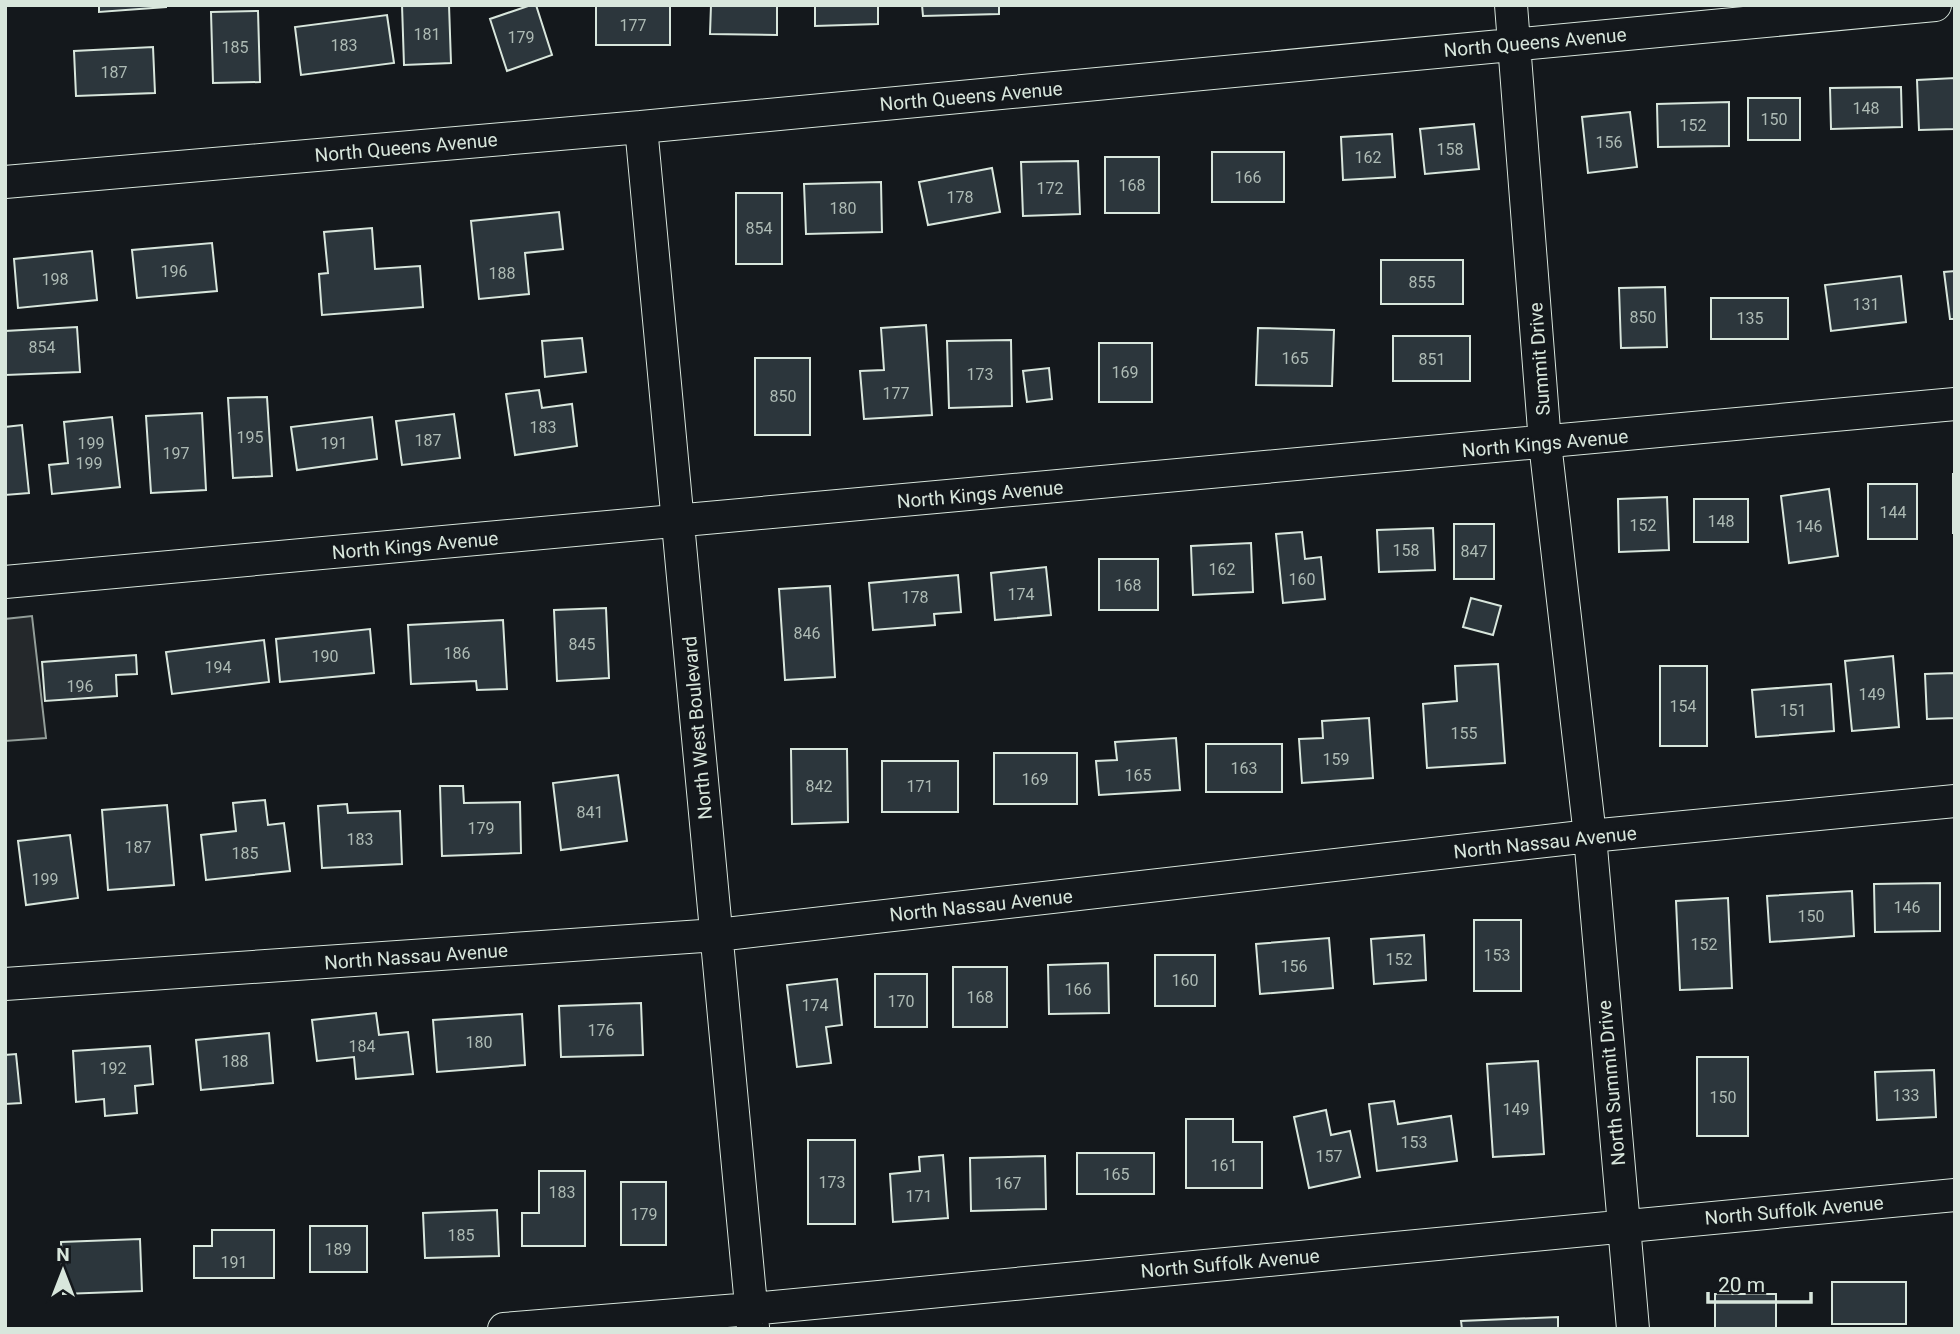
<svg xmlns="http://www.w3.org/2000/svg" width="1960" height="1334" font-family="Roboto,sans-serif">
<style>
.parking{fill:#24282b;stroke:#939e99;stroke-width:2}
.building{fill:#2c363c;stroke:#d8e6dc;stroke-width:2}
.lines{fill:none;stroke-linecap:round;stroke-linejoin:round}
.street-casing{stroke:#d8e6dc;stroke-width:34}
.street{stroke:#14181c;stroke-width:32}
.labels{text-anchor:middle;stroke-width:5;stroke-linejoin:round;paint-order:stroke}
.number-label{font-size:16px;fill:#adbab4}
.street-label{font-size:19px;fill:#d8e6dc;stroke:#14181c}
</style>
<rect width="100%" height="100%" fill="#14181c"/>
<!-- parking -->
<path class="parking" d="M32,616l14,122 -41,3v-122z"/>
<!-- building -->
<path class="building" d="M99,5h67v2l-67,5z
M402,5h47l2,58 -47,2z
M531,5h5l16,50 -45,16 -17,-52z
M596,5h74v40h-74z
M711,5h66v30l-67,-1z
M815,5h63v19l-63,2z
M922,5h77v9l-76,2z
M258,11l2,71 -47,1 -2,-71z
M387,15l7,48 -93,12 -6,-48z
M153,47l2,46 -79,3 -2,-45z
M1955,78v51l-36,1 -2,-50z
M1901,87l1,40 -71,2 -1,-41z
M1748,98h52v42h-52z
M1729,102v44l-71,1 -1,-43z
M1630,112l7,55 -49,6 -6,-56z
M1474,124l5,45 -54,5 -5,-45z
M1392,134l3,43 -52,3 -2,-43z
M1212,152h72v50h-72z
M1105,157h54v56h-54z
M1078,161l2,53 -57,2 -2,-54z
M992,168l8,44 -72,13 -9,-43z
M881,182l1,50 -76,2 -2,-50z
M736,193h46v71h-46z
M559,212l4,37 -38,4 4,41 -50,5 -8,-78z
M372,228l3,41 45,-3 3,41 -101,8 -3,-41 9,-1 -4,-41z
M212,243l5,48 -80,7 -5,-48z
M92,251l5,49 -79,8 -4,-49z
M1381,260h82v44h-82z
M1955,271v48h-5l-6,-47z
M1901,276l5,46 -75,9 -6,-46z
M1665,287l2,60 -46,1 -2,-60z
M1711,298h77v41h-77z
M926,325l6,90 -68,4 -4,-48 24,-1 -3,-42z
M77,327l3,45 -74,3 -1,-44z
M1258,328l76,2 -2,56 -76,-1z
M1393,336h77v45h-77z
M582,338l4,34 -41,5 -3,-36z
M1011,340l1,66 -63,2 -2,-67z
M1099,343h53v59h-53z
M755,358h55v77h-55z
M1049,368l3,31 -25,3 -4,-31z
M539,390l3,18 30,-4 5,42 -62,9 -9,-61z
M267,397l5,79 -39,2 -5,-80z
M202,413l4,77 -55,3 -5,-77z
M454,414l6,44 -58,7 -6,-44z
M112,417l8,70 -68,7 -3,-29 19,-2 -4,-41z
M372,417l5,42 -80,11 -6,-43z
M22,425l7,68 -24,2v-68z
M1953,474h2v59h-2z
M1868,484h49v55h-49z
M1829,489l9,67 -49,7 -8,-67z
M1667,497l2,53 -50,2 -1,-53z
M1694,499h54v43h-54z
M1454,524h40v55h-40z
M1433,528l2,42 -56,2 -2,-42z
M1302,532l3,27 16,-2 4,42 -42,4 -7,-69z
M1251,543l2,49 -60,3 -2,-49z
M1099,559h59v51h-59z
M1046,567l5,48 -56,5 -4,-47z
M958,575l3,37 -27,2 1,11 -62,5 -4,-47z
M830,586l5,91 -50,3 -6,-91z
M1471,598l30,8 -8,29 -30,-8z
M606,608l3,70 -52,3 -3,-71z
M503,620l4,69 -30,1 -1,-9 -65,3 -3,-59z
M370,629l4,44 -94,9 -4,-43z
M264,640l5,42 -97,12 -6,-42z
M136,655l1,19 -21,1 1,21 -72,5 -3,-39z
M1893,656l6,71 -47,4 -7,-70z
M1498,664l7,99 -78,5 -4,-64 34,-3 -2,-35z
M1660,666h47v80h-47z
M1955,673v45l-28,1 -2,-45z
M1831,684l3,47 -78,6 -4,-47z
M1369,718l4,60 -71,5 -3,-44 24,-1 -1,-17z
M1176,738l4,52 -81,5 -3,-34 21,-1 -2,-18z
M1206,744h76v48h-76z
M791,749h56l1,73 -56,2z
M994,753h83v51h-83z
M882,761h76v51h-76z
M618,775l9,66 -66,9 -8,-67z
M440,786h23l1,17 56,-1 1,51 -79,3z
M265,800l3,25 16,-2 6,48 -84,9 -5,-45 35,-4 -3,-28z
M347,804l1,9 52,-2 2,53 -80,4 -4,-62z
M167,805l7,80 -66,5 -6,-80z
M70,835l8,63 -52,7 -8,-64z
M1940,883v48l-65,1 -1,-48z
M1852,891l2,45 -84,6 -3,-46z
M1728,898l4,90 -52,2 -4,-89z
M1474,920h47v71h-47z
M1424,935l2,45 -52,4 -3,-45z
M1329,938l4,50 -73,6 -4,-50z
M1155,955h60v51h-60z
M1108,963l1,50 -60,1 -1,-49z
M953,967h54v60h-54z
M875,974h52v53h-52z
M837,979l5,46 -16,2 5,36 -34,4 -10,-82z
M641,1003l2,52 -82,2 -2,-51z
M376,1013l3,22 29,-3 5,42 -57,5 -2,-22 -37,4 -5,-41z
M522,1014l3,51 -88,7 -4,-52z
M269,1033l4,50 -72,7 -5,-50z
M150,1046l3,38 -18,2 2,27 -32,3 -1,-17 -28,3 -3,-51z
M16,1054l5,49 -16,1v-49z
M1697,1057h51v79h-51z
M1538,1061l6,93 -51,3 -6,-93z
M1934,1070l2,47 -59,3 -2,-48z
M1394,1101l4,23 53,-8 6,45 -80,10 -8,-67z
M1326,1110l5,25 19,-4 10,46 -51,11 -15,-71z
M1186,1119h47v23h29v46h-76z
M808,1140h47v84h-47z
M1077,1153h77v41h-77z
M943,1155l5,63 -55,4 -3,-48 30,-3 -1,-14z
M1045,1156l1,53 -75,2 -1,-53z
M539,1171h46v75h-63v-33h17z
M621,1182h45v63h-45z
M497,1210l2,46 -74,2 -2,-45z
M310,1226h57v46h-57z
M212,1230h62v48h-80v-32h18z
M140,1239l2,52 -79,3 -2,-52z
M1832,1282h74v42h-74z
M1715,1294h61v35h-61z
M1558,1317v12h-96l-1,-8z"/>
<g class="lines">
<!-- street casing -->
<g class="street-casing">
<path id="street" d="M1511,5l34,438 45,393 43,493
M641,127l112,1200
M5,182l636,-55 1294,-122
M5,582l1950,-178
M5,984l712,-49 873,-99 365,-35
M504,1329l247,-20 1204,-114"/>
</g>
<!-- street -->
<use href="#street" class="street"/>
</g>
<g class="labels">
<!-- number labels -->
<g class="number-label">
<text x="633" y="31">177</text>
<text x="427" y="40">181</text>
<text x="521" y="43">179</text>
<text x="344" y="51">183</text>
<text x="235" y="53">185</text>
<text x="114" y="78">187</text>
<text x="1866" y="114">148</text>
<text x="1774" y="125">150</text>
<text x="1693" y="131">152</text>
<text x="1609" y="148">156</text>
<text x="1450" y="155">158</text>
<text x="1368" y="163">162</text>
<text x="1248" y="183">166</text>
<text x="1132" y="191">168</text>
<text x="1050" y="194">172</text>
<text x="960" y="203">178</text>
<text x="843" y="214">180</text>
<text x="759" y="234">854</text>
<text x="174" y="277">196</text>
<text x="502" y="279">188</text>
<text x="55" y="285">198</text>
<text x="1422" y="288">855</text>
<text x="1866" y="310">131</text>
<text x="1643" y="323">850</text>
<text x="1750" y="324">135</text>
<text x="42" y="353">854</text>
<text x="1295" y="364">165</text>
<text x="1432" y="365">851</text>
<text x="1125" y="378">169</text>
<text x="980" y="380">173</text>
<text x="896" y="399">177</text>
<text x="783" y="402">850</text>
<text x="543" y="433">183</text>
<text x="250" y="443">195</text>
<text x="428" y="446">187</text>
<text x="91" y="449">199</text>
<text x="334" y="449">191</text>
<text x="176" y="459">197</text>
<text x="89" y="469">199</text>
<text x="1893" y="518">144</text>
<text x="1721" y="527">148</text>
<text x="1643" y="531">152</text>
<text x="1809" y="532">146</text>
<text x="1406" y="556">158</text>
<text x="1474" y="557">847</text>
<text x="1222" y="575">162</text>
<text x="1302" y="585">160</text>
<text x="1128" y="591">168</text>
<text x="1021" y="600">174</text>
<text x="915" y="603">178</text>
<text x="807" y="639">846</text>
<text x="582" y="650">845</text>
<text x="457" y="659">186</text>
<text x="325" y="662">190</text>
<text x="218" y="673">194</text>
<text x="80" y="692">196</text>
<text x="1872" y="700">149</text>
<text x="1683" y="712">154</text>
<text x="1793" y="716">151</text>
<text x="1464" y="739">155</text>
<text x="1336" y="765">159</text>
<text x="1244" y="774">163</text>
<text x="1138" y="781">165</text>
<text x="1035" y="785">169</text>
<text x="819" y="792">842</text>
<text x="920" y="792">171</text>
<text x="590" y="818">841</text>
<text x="481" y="834">179</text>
<text x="360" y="845">183</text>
<text x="138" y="853">187</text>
<text x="245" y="859">185</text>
<text x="45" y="885">199</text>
<text x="1907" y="913">146</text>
<text x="1811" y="922">150</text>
<text x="1704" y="950">152</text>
<text x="1497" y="961">153</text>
<text x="1399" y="965">152</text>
<text x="1294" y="972">156</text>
<text x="1185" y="986">160</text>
<text x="1078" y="995">166</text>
<text x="980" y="1003">168</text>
<text x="901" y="1007">170</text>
<text x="815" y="1011">174</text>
<text x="601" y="1036">176</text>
<text x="479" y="1048">180</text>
<text x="362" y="1052">184</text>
<text x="235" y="1067">188</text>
<text x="113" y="1074">192</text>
<text x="1906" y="1101">133</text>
<text x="1723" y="1103">150</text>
<text x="1516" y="1115">149</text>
<text x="1414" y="1148">153</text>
<text x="1329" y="1162">157</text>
<text x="1224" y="1171">161</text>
<text x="1116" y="1180">165</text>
<text x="832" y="1188">173</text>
<text x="1008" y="1189">167</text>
<text x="562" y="1198">183</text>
<text x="919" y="1202">171</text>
<text x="644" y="1220">179</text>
<text x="461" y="1241">185</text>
<text x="338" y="1255">189</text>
<text x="234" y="1268">191</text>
</g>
<!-- street labels -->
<g class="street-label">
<text transform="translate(1535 42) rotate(-5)" y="7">North Queens Avenue</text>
<text transform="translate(971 96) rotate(-5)" y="7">North Queens Avenue</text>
<text transform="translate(406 147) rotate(-5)" y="7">North Queens Avenue</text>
<text transform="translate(1539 359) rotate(-94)" y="7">Summit Drive</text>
<text transform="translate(1545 443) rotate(-5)" y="7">North Kings Avenue</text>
<text transform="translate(980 494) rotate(-5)" y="7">North Kings Avenue</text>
<text transform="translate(415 545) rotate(-5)" y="7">North Kings Avenue</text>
<text transform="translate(697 728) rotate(-95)" y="7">North West Boulevard</text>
<text transform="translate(1545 842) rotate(-6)" y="7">North Nassau Avenue</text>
<text transform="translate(981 905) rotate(-6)" y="7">North Nassau Avenue</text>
<text transform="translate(416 956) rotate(-4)" y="7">North Nassau Avenue</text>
<text transform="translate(1611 1083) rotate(-95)" y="7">North Summit Drive</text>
<text transform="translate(1794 1210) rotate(-5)" y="7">North Suffolk Avenue</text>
<text transform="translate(1230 1263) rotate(-5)" y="7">North Suffolk Avenue</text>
</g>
</g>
<!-- border -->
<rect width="1960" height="1334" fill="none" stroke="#d8e6dc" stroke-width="14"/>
<!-- north arrow -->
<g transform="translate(63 1271)" stroke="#14181c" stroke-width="5" paint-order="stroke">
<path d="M0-5L12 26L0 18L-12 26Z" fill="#d8e6dc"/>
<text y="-10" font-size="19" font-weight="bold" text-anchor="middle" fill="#d8e6dc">N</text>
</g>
<!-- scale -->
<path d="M1708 1292v10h103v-10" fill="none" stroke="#d8e6dc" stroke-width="3.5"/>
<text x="1718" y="1292" font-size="21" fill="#d8e6dc" stroke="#14181c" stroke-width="5" paint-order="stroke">20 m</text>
</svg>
